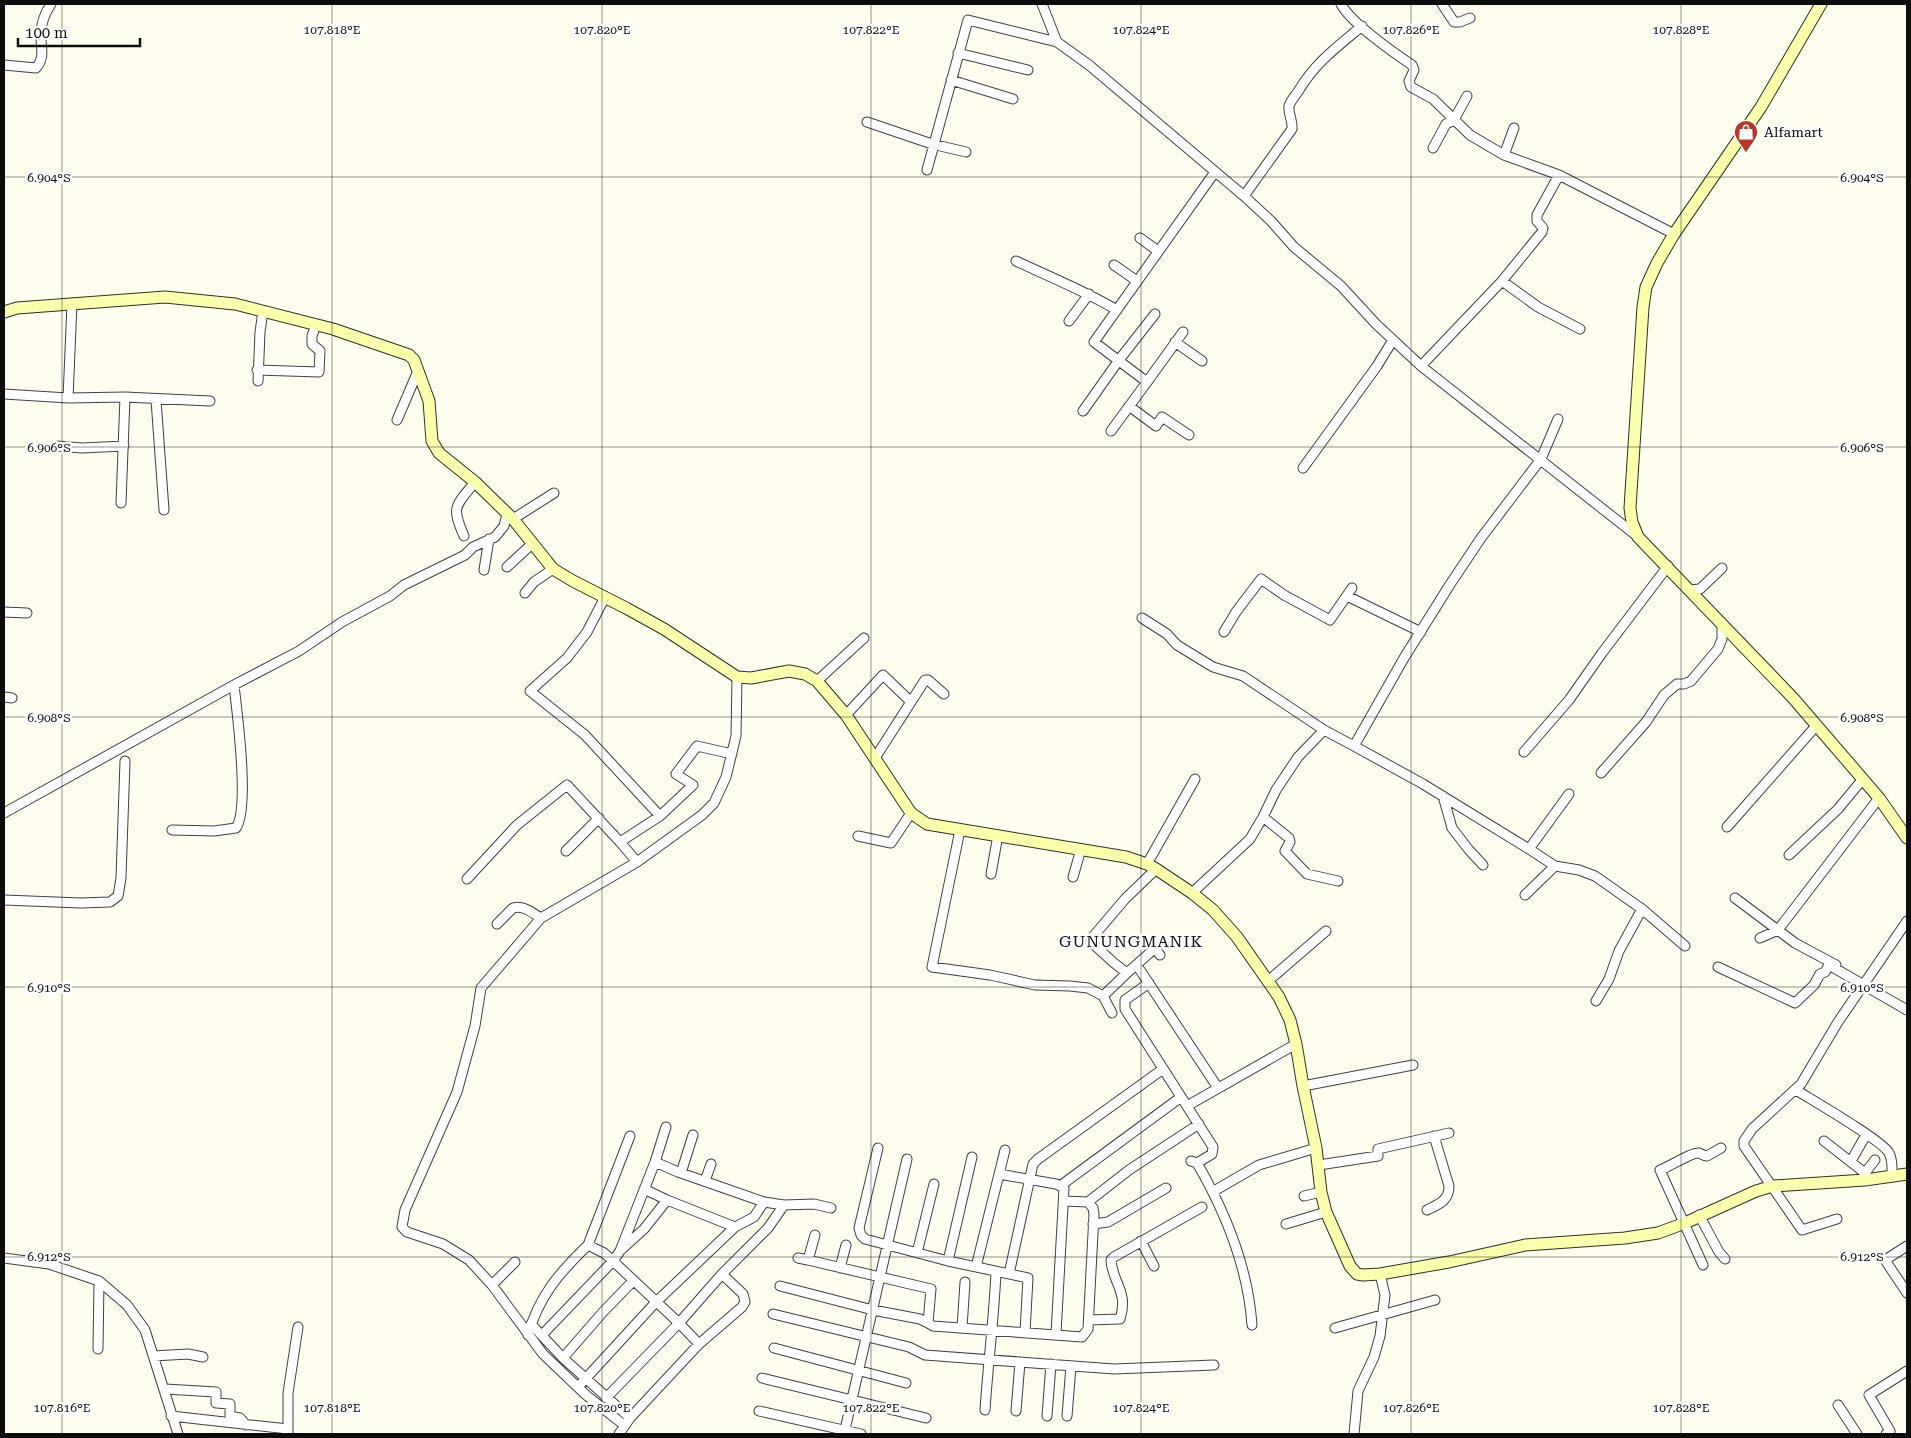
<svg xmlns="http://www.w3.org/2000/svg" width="1911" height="1438" font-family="'Roboto Serif',serif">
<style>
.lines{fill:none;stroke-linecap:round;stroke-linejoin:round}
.street-casing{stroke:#404040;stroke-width:11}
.secondary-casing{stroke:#2f2f2f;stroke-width:13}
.street{stroke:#fff;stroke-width:9}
.secondary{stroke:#fbfeaa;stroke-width:11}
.ticks{fill:none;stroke:#0d0d0d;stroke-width:1;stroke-opacity:0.45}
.labels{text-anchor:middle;stroke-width:5;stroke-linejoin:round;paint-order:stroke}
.poi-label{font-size:14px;fill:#0d0d0d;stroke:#fff;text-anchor:start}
.quarter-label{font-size:16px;letter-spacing:1px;fill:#0d0d0d;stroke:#fff}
.ticks-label{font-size:12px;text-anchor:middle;fill:#0d0d0d;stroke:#fff;stroke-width:5;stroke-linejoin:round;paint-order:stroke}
</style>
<rect width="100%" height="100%" fill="#fffeee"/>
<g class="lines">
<!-- street casing -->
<g class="street-casing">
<path id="street" d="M1042,4l15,38 32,23 155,131 27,25 23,26 47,39 35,38 45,42 216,170
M1341,4c9,18 53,49 71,61l2,5 -5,11 2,6 22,12 37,36 34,20 55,20 115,59
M1442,4l12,18h6l10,-4
M958,53l70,17
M4,65l32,3c10,-11 4,-22 5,-34 0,-11 4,-21 10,-30
M951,80l62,19
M867,122l65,22 34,8
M1433,148l13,-24 8,-4 13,-24
M1504,155l10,-27
M927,170l41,-150 89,22
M1244,196l48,-67c1,-8 -4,-15 -3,-23 2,-6 7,-11 10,-16 17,-28 38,-43 63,-64
M1140,238l18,13
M1016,261c34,16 69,30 101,49
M1114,265l23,16
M1502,281l36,26 42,22
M1069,321l20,-27
M1183,332l-36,50 -53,-40 121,-170
M1175,342l27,19
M1421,366l81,-85 40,-49 1,-4 -6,-7v-6l22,-40
M257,370l62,2 1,-21 -8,-7v-8l4,-11
M258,381l2,-49 3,-21
M4,394l64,4 57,-1 85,4
M68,398l4,-94
M156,400l8,110
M1129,406l27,20 6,-9 27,18
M1083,411l36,-51 36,-46
M397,420l21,-49
M1111,431l36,-49
M57,446l25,2 42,-2
M1303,468l74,-102 16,-26
M121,503l4,-106
M513,519l41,-26
M464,536c-13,-30 -9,-29 11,-54
M507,567l26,-24
M484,570l5,-31
M1689,590l11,-1 22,-21
M525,593l9,-11 19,-13
M1347,596l74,36
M605,597l-18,35 -20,26 -37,33 55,44 75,81
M4,612l23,1
M1142,618l25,16 10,11 36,22 30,9 81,54
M1224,632l12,-20 25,-33 23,16 46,25 22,-32
M817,681l47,-43
M4,697l8,1
M846,715l37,-40 27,26
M1354,746l69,38 106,65 40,-55
M1524,752l45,-52 33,-47 66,-87
M875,758l50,-78h3l16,14
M1601,773l45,-51 18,-27 13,-11h7l7,-3 27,-32 4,-10v-16
M1443,796l9,32 17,22 14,15
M4,813l230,-128 65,-34 43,-29 48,-26 14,-11 61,-30 8,-8 22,-10 9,-11 3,-12
M1263,817l26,21 1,4 -5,9 22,23 31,7
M1727,827l89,-101
M172,830l42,1 22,-3c14,-20 1,-116 -2,-143
M960,830l-28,137 58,8 45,10 35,1 18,2 15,8 9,17
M858,836l33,7 20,-30
M620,842l40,-26 33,-31 -17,-11 21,-28 35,8
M1529,849l26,17 24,4 16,6 47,33 43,37
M566,851l33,-33
M1789,855l49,-46 24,-29
M1147,864l48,-85
M1156,869l-31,30 -34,40v3l23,21 13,10 26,-23h3l4,5
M991,874l7,-39
M1073,877l8,-28
M467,879l50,-54 50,-40 53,57 17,20
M1192,893l58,-54 13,-22 13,-27 22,-33 26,-27 30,16 50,-88 45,-72 32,-48 60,-79 17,-40
M1525,895l30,-29
M1735,898l60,45 41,22
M4,900l77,3 29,-1 8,-6 3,-18 4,-117
M497,924l16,-16c11,-3 19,5 28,10
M1760,938l18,-8 101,-132
M1718,967l77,36 19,-18 6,-11 5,-2 4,-7 78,45
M1140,970l78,118
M1268,981l58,-50
M1149,983l-24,17v9l88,138 -1,7 -15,9 -6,-2
M1103,996l24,-23
M1596,1001l13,-22 10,-28 23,-42
M1303,1086l110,-21
M1796,1090c16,10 87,51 93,63 4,7 3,16 3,24
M1187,1106l109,-62
M1824,1141l41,32
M878,1148l-19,80 2,7 4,4 83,22 80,17 -3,54
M1851,1161l15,-26
M655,1162l23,10 86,30 20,3 30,-1 17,4
M1197,1163c29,50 51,104 55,162
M1319,1165l59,-9v-7l71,-16
M681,1173l12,-38
M999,1174l57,10 8,4 -8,146
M1865,1178v-5l10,-13
M705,1181l6,-17
M1060,1186l121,-89
M644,1189l23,11 68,27
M1214,1191l45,-26 57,-17
M1304,1196l17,-4
M1088,1202l41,-32 70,-46
M1427,1210c12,-6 22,-9 22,-24l-15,-50
M1699,1215l20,37 6,7
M1837,1219l-35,11 -58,-84v-5l8,-12 49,-45 37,-62 69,-101
M1093,1224l15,-2 58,-34
M1286,1224l40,-12
M815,1235l-7,25 123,29 -3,34 5,3 149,11 6,-8 6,-115 -1,-6 -5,-6 -24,-1
M1141,1241l13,25
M588,1245l42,-109
M1907,1246l-22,14 22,33
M622,1249l22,-20 23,-29
M917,1253l17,-69
M4,1258l45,6 50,17 28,24 18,25 33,104
M798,1258l10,2
M948,1261l24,-104
M1703,1265l-43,-95c9,-3 32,-18 39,-17 3,1 5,3 8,3l14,-8
M976,1267l29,-117
M840,1268l6,-23
M1009,1274l24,-110 5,-5 125,-90
M492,1285l23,-23
M780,1286l93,24 47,9 8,4
M773,1314l136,33 16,8 189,14 100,-4
M1089,1320l31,-1c9,-27 -8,-37 -9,-59l3,-3 88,-50
M531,1324l32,34 67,60
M962,1328l3,-46
M1335,1328l100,-28
M528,1335c11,-39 31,-62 60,-90l16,8 9,8 66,62 20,21 -69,74 -11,16
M542,1335l71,-74 7,-10 35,-89 11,-35
M699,1344l43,-37 3,-5 -2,-8 -21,-20
M774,1348l132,35
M98,1349l1,-68
M153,1356l35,-2 15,3
M563,1358l40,-46 30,-31
M762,1378l164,40
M578,1387l78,-85 79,-75 19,-10 10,-15
M165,1389l51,3v11l14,1v12l10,2 6,7
M606,1398l73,-75 43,-49 46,-46 16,-23
M1838,1405l19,29
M985,1410c3,-46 9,-92 11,-138
M759,1411l102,23
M1016,1411l4,-49
M171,1416l117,13v5
M1047,1416l4,-52
M1067,1416l4,-50
M624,1425l-38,-30 -43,-41 -51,-69 -23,-25 -26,-16 -36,-12 -5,-5 3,-17 52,-118 18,-66 6,-38 60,-70 96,-56 65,-47 12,-12 12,-26 10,-41 1,-59
M288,1429v-36l10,-66
M844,1434l63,-275
M1354,1434l4,-43 16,-34 6,-21 5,-41 -5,-21
M1886,1434l4,-3 -21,-36 38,-24"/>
</g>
<!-- secondary casing -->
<g class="secondary-casing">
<path id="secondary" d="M1821,4l-60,103 -87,127 -17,29 -11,24 -3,20 -13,201 2,14 6,15 155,161 86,100 28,40
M4,312l13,-4 148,-11 70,7 98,25 76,26 5,5 15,41 3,40 7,12 36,29 38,37 40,50 20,12 53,27 38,21 73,48 14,1 38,-7 16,3 12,7 29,34 65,98 16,11 199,33 21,7 9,5 36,24 21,17 24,27 42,60 11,23 6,24 7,42 13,62 5,44 5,20 24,54 7,8 6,1 17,-1 69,-12 76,-17 100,-7 33,-5 27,-10 71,-32 17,-5 92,-6 42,-6"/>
</g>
<!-- street -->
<use href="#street" class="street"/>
<!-- secondary -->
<use href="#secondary" class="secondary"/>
</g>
<!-- ticks -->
<path class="ticks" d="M62,4v1430M332,4v1430M602,4v1430M871,4v1430M1141,4v1430M1411,4v1430M1681,4v1430M4,177h1903M4,447h1903M4,717h1903M4,987h1903M4,1257h1903"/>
<!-- icons -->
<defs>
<g id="shop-pin" transform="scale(1.25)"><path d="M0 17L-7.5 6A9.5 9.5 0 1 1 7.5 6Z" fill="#bb3527" stroke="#fff"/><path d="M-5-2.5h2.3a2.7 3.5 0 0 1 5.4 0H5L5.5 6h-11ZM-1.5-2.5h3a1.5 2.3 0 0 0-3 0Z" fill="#fff"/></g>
</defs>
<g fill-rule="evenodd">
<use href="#shop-pin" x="1746" y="132"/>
</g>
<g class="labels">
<!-- poi labels -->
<g class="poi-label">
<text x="1764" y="137">Alfamart</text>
</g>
<!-- quarter labels -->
<g class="quarter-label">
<text x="1131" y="947">GUNUNGMANIK</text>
</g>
</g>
<g class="ticks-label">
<text x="332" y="34">107.818°E</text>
<text x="602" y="34">107.820°E</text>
<text x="871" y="34">107.822°E</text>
<text x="1141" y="34">107.824°E</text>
<text x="1411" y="34">107.826°E</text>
<text x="1681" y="34">107.828°E</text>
<text x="49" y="182">6.904°S</text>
<text x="1862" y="182">6.904°S</text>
<text x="49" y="452">6.906°S</text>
<text x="1862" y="452">6.906°S</text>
<text x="49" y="722">6.908°S</text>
<text x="1862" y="722">6.908°S</text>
<text x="49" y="992">6.910°S</text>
<text x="1862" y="992">6.910°S</text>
<text x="49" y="1261">6.912°S</text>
<text x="1862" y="1261">6.912°S</text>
<text x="62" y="1412">107.816°E</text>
<text x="332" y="1412">107.818°E</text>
<text x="602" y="1412">107.820°E</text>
<text x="871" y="1412">107.822°E</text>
<text x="1141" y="1412">107.824°E</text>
<text x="1411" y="1412">107.826°E</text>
<text x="1681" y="1412">107.828°E</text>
</g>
<!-- border -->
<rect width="1911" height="1438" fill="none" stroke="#0d0d0d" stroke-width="10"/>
<!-- scale -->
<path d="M18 38v8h122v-8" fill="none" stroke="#0d0d0d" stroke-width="2.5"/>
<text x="25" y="38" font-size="15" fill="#0d0d0d" stroke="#ffffff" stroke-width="4" paint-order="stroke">100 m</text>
</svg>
